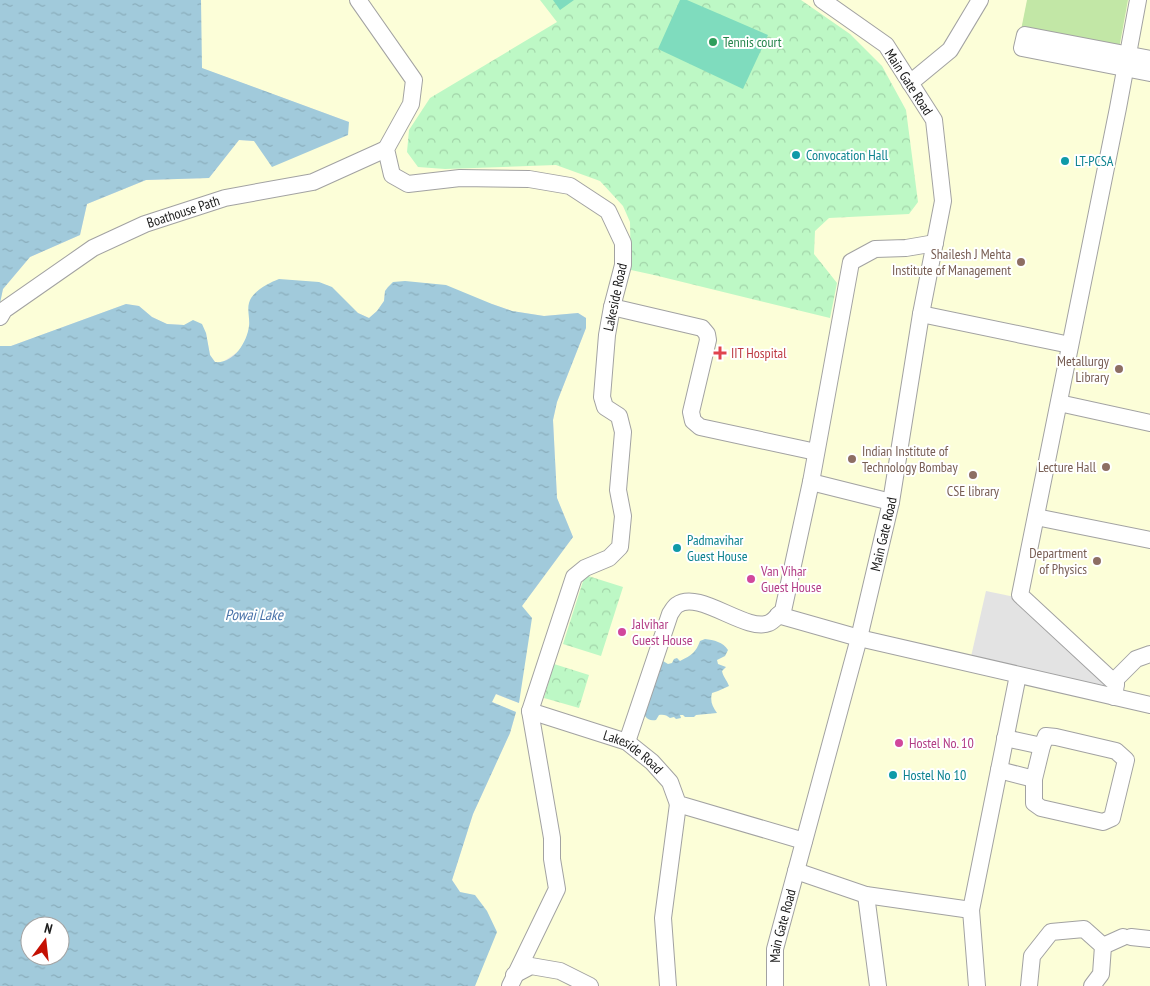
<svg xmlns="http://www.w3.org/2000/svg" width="1150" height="986" font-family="'PT Sans Narrow',sans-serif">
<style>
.education{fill:#fcfed8}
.park{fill:url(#park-crowns)}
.garden{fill:#c2e7a6}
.pitch{fill:#7fdcbe}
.parking{fill:#e3e3e3}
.water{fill:url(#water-ripples);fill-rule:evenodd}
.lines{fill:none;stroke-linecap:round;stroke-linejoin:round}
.minor-casing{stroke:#a2a2a2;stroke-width:18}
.minor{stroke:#fff;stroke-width:16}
.leisure-dot{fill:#2e9e5b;stroke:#fff;stroke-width:2}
.culture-dot{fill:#0f9aa8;stroke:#fff;stroke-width:2}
.education-dot{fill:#8d6e63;stroke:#fff;stroke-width:2}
.health-dot{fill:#e0444e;stroke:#fff;stroke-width:2}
.hotel-dot{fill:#d1479c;stroke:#fff;stroke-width:2}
.labels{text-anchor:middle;stroke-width:4;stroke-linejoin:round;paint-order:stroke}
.leisure-label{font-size:14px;fill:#27864d;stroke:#fff;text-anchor:start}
.street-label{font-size:14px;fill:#1b1b1b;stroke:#fff}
.culture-label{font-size:14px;fill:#0d838f;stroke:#fff;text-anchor:start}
.education-label{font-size:14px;fill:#785e54;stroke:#fff;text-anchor:end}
.health-label{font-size:14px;fill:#be3a42;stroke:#fff;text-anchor:start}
.hotel-label{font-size:14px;fill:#b23c85;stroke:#fff;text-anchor:start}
.water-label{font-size:15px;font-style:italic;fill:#4a73a9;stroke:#fff}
</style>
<defs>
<pattern id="park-crowns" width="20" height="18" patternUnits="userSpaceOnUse" patternTransform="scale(1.25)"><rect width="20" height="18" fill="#bdf8c5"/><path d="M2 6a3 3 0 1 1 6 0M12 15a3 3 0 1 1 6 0" fill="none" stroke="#a2d4a9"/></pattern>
<pattern id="water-ripples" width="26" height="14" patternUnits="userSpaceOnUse" patternTransform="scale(1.25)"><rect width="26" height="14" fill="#a1cadb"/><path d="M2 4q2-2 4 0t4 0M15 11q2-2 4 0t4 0" fill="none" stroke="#8aadbb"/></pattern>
</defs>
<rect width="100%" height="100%" fill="#edeae1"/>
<!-- education -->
<path class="education" d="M201,0h949v986h-675l6,-17 -21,-77 -8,-12 21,-66 37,-81 6,-21 -24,-10 3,-8 24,9 3,-97 51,-69 -16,-39 -4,-78 4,-18 29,-74v-10l-8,-5 -34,3 -32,-5 -20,-7 -107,-12 -1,9 -7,10 -8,7 -11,-5 -109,1 1,11 -3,12 -8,14 -18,12 -6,-1 -5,-7 -4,-22 -22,-8 -17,-1 -15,-7 -13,-11 -13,-2 -115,42h-11v-43l3,-14 27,-32 50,-22 7,-31 59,-24 63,-2 30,-38 15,1 95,-19 -148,-54z"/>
<!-- park -->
<path class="park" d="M540,0h261l49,34 32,32 24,44 12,92 -9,12 -80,4 -14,13 -1,23 23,29 -7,35 -176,-43 -23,-5 -1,-48 -7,-16 -23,-25 -44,-16 -111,4 -27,-2 -11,-15 2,-22 21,-32 127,-76z
M585,575l38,12 -22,69 -38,-12z
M554,664l35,11 -10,33 -35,-10z"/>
<!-- garden -->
<path class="garden" d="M1027,0h101l-9,49 -98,-19z"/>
<!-- pitch -->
<path class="pitch" d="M553,0h21l-14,10z
M680,0h7l81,35 -25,54 -85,-40z"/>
<!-- parking -->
<path class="parking" d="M986,591l29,6 94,87 -2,8 -137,-31z"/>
<!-- water -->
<path class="water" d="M0,0h201l1,68 147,54 -1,13 -76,32 -18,-26 -15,-1 -30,38 -63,2 -59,24 -7,31 -50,22 -27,32 -3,14z
M279,279l40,3 13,5 26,26 11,5 8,-7 7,-10 1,-10 3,-4 5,-5 12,-1 41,4 46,19 20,7 32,5 34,-3 8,5v10l-29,74 -4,18 4,78 16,39 -51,69 10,12 -13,85 -23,-9 -4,8 24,10 -6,21 -37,81 -21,66 8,12 15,3 12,16 10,21 -22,54h-475v-640h11l115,-42 13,2 13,11 15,7 17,1 9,-5 9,4 4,9 4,22 5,7c18,2 32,-19 34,-36 1,-7 -2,-16 0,-23 3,-12 20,-20 30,-24zM30,926h30v30h-30z
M705,639c9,1 18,3 23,11l-3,6 -8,4 1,4 8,3 -4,4c1,6 5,9 7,15l-11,5 -6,2c-2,8 0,13 5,20l-21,2 -2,2h-9l-2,-2h-3l1,3 -5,1 -2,-2 -4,1c-3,-3 -7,-4 -11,-3l-3,5c-5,1 -8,0 -11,-4l-5,1 21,-55 2,-1 5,3 4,-1 2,-4 3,-1 3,3c12,-6 16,-9 20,-20z"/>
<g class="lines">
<!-- minor casing -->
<g class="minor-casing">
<g id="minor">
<path d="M358,0l56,80 -3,24 -25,45 6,26 16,9 52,-6 69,1 41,7 38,25 15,32v22l-11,42 -5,28 -5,62 3,10 14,9 4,16 -5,58 5,26 -3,31 -11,11 -24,10 -11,9 -44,134 22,127v21l5,30 -47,97"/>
<path d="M1150,59l-125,-24 -3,13 128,25"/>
<path d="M910,83l40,-33 30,-50"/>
<path d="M612,307l90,21 5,6 1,6 -17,72 2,9 7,6 116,25"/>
<path d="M921,314l149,31"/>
<path id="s1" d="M0,317l4,-7 89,-62 52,-24 80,-26 88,-16 73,-33"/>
<path d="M1059,403l91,20"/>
<path d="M811,482l80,20"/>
<path d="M1036,517l114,23"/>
<path d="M778,615l81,23 291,67"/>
<path d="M1116,684v-5l20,-20 14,-5"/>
<path d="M1114,697l2,-13 -96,-89 98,-487 20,-108"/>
<path id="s2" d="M530,711l97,31 25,20 18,20 8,22 126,37"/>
<path d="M1046,736l10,1 60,14 10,9 -14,58 -9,4 -62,-14 -7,-5v-24l8,-33z"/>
<path d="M1005,738l37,8"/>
<path d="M627,742l43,-128c2,-3 4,-7 7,-9 22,-16 69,28 92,18 5,-2 10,-9 14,-12l28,-129 40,-220 24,-13 31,-1 29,-5"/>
<path d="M999,770l35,9"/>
<path d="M796,871l70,24 105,15"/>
<path d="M866,895l12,91"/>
<path d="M1131,937l19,2"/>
<path d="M1103,946l20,-9"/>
<path d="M514,975l17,-9 29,5 30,15"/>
<path d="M668,986l-5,-68 15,-114"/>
<path id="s3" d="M775,986v-37l84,-311 32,-136 30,-188 22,-113 -9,-81 -48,-75 -64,-45"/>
<path d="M977,986l-6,-76 47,-235"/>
<path d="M1029,986l3,-30 19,-24 33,-3 19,17 -2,28 -9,12"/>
</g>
</g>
<!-- minor -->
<use href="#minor" class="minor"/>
</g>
<!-- markers -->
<circle class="leisure-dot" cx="713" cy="42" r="5"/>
<g class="culture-dot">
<circle cx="796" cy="155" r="5"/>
<circle cx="1065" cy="161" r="5"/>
<circle cx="677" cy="548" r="5"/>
<circle cx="893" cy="775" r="5"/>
</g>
<g class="education-dot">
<circle cx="1021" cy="262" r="5"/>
<circle cx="1119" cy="369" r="5"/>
<circle cx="852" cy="459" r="5"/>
<circle cx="1106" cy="467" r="5"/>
<circle cx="973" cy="475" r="5"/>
<circle cx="1097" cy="561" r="5"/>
</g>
<path class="health-dot" d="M717.5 345.5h5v5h5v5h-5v5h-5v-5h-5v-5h5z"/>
<g class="hotel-dot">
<circle cx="751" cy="579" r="5"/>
<circle cx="622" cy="632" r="5"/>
<circle cx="899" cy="743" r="5"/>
</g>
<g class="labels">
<!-- leisure labels -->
<g class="leisure-label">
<text x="723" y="47">Tennis court</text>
</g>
<!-- street labels -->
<g class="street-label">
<text transform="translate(909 82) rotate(57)" y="5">Main Gate Road</text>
<text dy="5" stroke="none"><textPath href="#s1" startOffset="214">Boathouse Path</textPath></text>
<text transform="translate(615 297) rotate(-78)" y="5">Lakeside Road</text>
<text dy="5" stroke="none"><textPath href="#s3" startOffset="466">Main Gate Road</textPath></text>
<text dy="5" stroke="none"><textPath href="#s2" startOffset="112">Lakeside Road</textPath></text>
<text dy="5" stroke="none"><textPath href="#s3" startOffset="61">Main Gate Road</textPath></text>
</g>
<!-- culture labels -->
<g class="culture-label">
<text x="806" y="160">Convocation Hall</text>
<text x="1075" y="166">LT-PCSA</text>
<text x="687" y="545">Padmavihar<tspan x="687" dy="16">Guest House</tspan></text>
<text x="903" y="780">Hostel No 10</text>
</g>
<!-- education labels -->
<g class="education-label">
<text x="1011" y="259">Shailesh J Mehta<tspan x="1011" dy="16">Institute of Management</tspan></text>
<text x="1109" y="366">Metallurgy<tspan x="1109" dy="16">Library</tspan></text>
<text x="862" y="456" text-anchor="start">Indian Institute of<tspan x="862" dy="16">Technology Bombay</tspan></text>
<text x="1096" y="472">Lecture Hall</text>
<text x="973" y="496" text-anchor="middle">CSE library</text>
<text x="1087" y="558">Department<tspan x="1087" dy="16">of Physics</tspan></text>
</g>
<!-- health labels -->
<g class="health-label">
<text x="731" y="358">IIT Hospital</text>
</g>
<!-- hotel labels -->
<g class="hotel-label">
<text x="761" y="576">Van Vihar<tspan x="761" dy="16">Guest House</tspan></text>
<text x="632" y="629">Jalvihar<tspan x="632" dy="16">Guest House</tspan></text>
<text x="909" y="748">Hostel No. 10</text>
</g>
<!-- water labels -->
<g class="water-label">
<text x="254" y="620">Powai Lake</text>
</g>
</g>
<!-- north arrow -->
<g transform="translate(45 941) rotate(15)"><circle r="24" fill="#ffffff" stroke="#a4a4a4"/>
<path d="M0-4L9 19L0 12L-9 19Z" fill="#c41003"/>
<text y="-8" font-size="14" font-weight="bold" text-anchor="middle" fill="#1b1b1b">N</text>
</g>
</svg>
